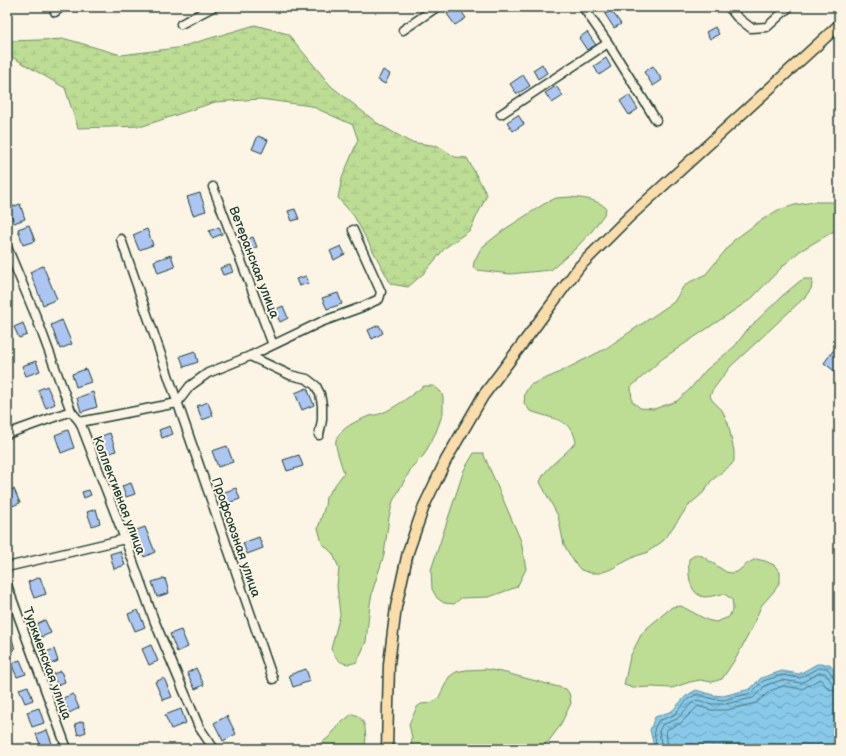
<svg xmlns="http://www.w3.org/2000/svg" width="846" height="756" font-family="'Balsamiq Sans',sans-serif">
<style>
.green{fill:#bddd95;stroke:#6e8d64}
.wetland{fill:url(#wetland-marsh);stroke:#6e8d64}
.water{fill:url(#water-waves);stroke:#5e91a1}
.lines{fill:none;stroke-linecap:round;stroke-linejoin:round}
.shore{stroke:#49757c;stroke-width:1}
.building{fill:#acc6f4;stroke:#1f3d34}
.minor-casing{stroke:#1f3d34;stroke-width:11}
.major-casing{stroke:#1f3d34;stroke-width:13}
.minor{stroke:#fcf5e5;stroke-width:8}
.major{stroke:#fbddab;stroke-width:10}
.labels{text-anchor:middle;stroke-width:4;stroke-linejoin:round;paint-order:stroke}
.street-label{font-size:13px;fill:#1f3d34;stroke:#fcf5e5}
</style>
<defs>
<pattern id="wetland-marsh" width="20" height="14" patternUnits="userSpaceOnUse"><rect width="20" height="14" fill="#bddd95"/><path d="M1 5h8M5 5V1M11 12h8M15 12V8" fill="none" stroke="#a2bf81"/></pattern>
<pattern id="water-waves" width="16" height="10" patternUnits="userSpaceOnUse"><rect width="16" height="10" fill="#88c9e9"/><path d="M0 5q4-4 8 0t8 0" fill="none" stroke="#6fa4be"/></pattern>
</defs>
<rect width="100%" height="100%" fill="#fcf5e5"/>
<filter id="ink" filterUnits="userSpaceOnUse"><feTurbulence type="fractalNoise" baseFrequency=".025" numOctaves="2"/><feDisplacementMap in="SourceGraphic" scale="8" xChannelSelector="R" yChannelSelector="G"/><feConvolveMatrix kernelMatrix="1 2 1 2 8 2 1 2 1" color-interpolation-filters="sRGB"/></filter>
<g filter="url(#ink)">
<!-- green -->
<path class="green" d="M570,197c12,1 27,2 36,11l-1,5 -13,18 -17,18 -24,21 -41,4 -33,-4 -4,-2 1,-6 7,-14 24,-19 39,-25 12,-6z
M814,202h18l7,2v22l-3,4 -36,21 -16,14 -33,34 -89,60 -31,28 1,14 8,7 14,1 23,-8 13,-12 16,-19 29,-24 12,-16 35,-34 18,-15 4,-2h9l-2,10 -6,8 -75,70 -18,24 -2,5 2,4 10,10 6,13 6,28v10l-3,4 -20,16 -8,12 -14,12 -26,36 -17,12 -10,3 -27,14 -9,3h-9l-10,-3 -7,-8 -10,-17 -6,-29 -18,-34c6,-17 26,-26 36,-41l-3,-9 -6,-7 -8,-5 -29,-9 -6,-8 1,-10 5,-8 26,-11 49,-25 69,-47 9,-15 7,-5 16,-8 28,-34 26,-19 18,-11 17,-5z
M424,386h10l7,6 2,5v16l-7,19 -12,23 -12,12 -19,34 -4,16 -5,38 -11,34 -3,15 -4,38 -9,20c-14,5 -20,-1 -26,-13l9,-34 -3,-29 2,-18 -6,-14 -11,-11 -4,-15 7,-22 1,-9 18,-24c-2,-7 -10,-28 -8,-33 5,-12 20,-19 31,-23 5,-2 11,-2 15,-4 15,-6 29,-18 42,-27z
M474,453h9l38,88 5,28 -9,18 -28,10 -28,1 -7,6 -10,-1 -7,-5 -5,-9 -1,-19 33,-100z
M697,554l5,2 24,16 6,1 5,-1 11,-9 8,-4 9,2 9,4 6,7v9l-5,9 -14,16 -9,22 -16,30 -14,21 -10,3 -12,-2 -10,2 -18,6 -20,-1 -19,1 -9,-3 6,-28 11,-22 6,-7 25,-21 9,-1 26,14 9,2 13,-5 4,-9 -1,-9 -8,-5c-5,0 -13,3 -19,3 -17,-2 -17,-26 -16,-38z
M486,669l20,4 60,16 3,4 2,10 -11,23 -12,16 -10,7h-127l1,-11 -3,-14 8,-17 4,-3 9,-1 8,-4 11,-22 7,-5 10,-2z
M352,714c16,2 14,23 13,35h-53l16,-11 13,-15z"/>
<!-- wetland -->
<path class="wetland" d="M255,25l33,9 43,52 46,37 33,19 28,4 17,11 12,1 20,37 -17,35 -25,18 -21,25 -16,14 -17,-3 -37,-68 -16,-18 4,-20 16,-38 -5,-15 -42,-19 -51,-7 -45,3 -72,24 -65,2 -13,-40 -58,-34v-18l4,5 55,-2 55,16 56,-7z"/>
<!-- water -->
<path class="water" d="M817,664h13l9,15v70h-186l1,-3 -4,-16 5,-13 17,-6 14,-15 10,-6 17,5 10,1 27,-7 11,-11 21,-7 17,3z"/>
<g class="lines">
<!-- shore -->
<path class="shore" d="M657,749l-3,-19 4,-9 16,-6 14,-16 9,-5 16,5 11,1 27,-7 12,-12 19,-6 18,3 18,-10h9l8,11 4,1
M662,749l-3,-18 3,-6 15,-6 15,-16 5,-3 15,4h13l28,-6 13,-13 16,-5 19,3 18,-10h6l7,10 7,2
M668,749l-2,-19 15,-7 17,-17 13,4h16l29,-7 14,-12 13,-5 19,3 18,-10 9,10 10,2"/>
</g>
<!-- building -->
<path class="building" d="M71,7h10l-4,5z
M457,7h1l8,11 -11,7 -8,-11z
M611,10l10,14 -7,4 -9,-14z
M715,27l4,7 -9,5 -4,-7z
M587,32l9,13 -9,5 -8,-12z
M606,58l5,9 -12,8 -5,-9z
M542,64l5,9 -9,6 -5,-9z
M653,66l9,14 -9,6 -9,-14z
M383,70l7,4 -5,10 -7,-4z
M523,75l7,11 -13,8 -7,-10z
M556,86l7,10 -11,7 -7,-10z
M629,95l9,14 -9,6 -9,-14z
M518,115l6,9 -11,7 -6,-9z
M258,136l10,4 -6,13 -10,-4z
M200,193l6,18 -13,4 -6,-18z
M20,204l5,15 -11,4 -5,-15z
M295,209l4,10 -7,2 -4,-10z
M29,225l6,16 -12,4 -5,-16z
M219,227l3,7 -10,4 -3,-7z
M147,229l6,16 -14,5 -6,-15z
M253,237l4,10 -7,3 -4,-10z
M341,246l4,8 -11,6 -4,-9z
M171,255l4,12 -17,6 -4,-12z
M230,265l3,7 -10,3 -3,-7z
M43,266l14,33 -14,6 -13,-33z
M306,276l3,7 -10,3 -3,-7z
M338,293l4,11 -15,5 -5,-11z
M283,306l5,12 -8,4 -6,-12z
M62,320l10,24 -12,5 -9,-24z
M23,323l4,12 -8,3 -5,-11z
M379,325l4,8 -11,6 -4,-9z
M839,343v27l-2,3 -13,-10z
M195,351l3,11 -14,5 -4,-11z
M36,361l4,10 -14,5 -4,-10z
M86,369l5,13 -15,5 -4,-13z
M47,386l8,18 -9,4 -8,-18z
M307,388l7,17 -12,5 -7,-17z
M93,392l4,15 -16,5 -4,-14z
M208,402l5,14 -11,4 -5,-14z
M170,426l3,8 -11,4 -3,-8z
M68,430l6,18 -13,5 -6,-18z
M110,433l6,18 -11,4 -6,-18z
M227,446l6,16 -15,5 -6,-16z
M299,455l4,11 -16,5 -4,-11z
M131,483l4,11 -9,3 -4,-11z
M236,488l4,11 -15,5 -3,-11z
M14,489l6,14 -13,5v-17z
M89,490l2,5 -7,3 -2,-6z
M96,509l4,14 -8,3 -5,-14z
M145,527l10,25 -11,5 -10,-26z
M259,537l4,11 -16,6 -4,-11z
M120,551l5,14 -11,4 -4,-15z
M40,577l6,17 -12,4 -6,-16z
M165,578l4,15 -12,4 -5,-15z
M138,610l7,17 -10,4 -7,-17z
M45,620l6,13 -10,4 -5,-13z
M181,630l7,17 -11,5 -7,-18z
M11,636l4,13 -8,3v-14z
M151,645l7,16 -9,4 -7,-16z
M54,649l4,12 -12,5 -5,-12z
M20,660l6,14 -9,3 -6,-14z
M196,668l8,17 -9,4 -8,-16z
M306,669l4,12 -17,6 -4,-12z
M61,671l4,11 -8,3 -4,-11z
M164,678l8,19 -9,3 -8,-18z
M28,686l5,14 -8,3 -6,-14z
M73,694l6,14 -10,5 -6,-15z
M39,708l5,15 -12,4 -5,-15z
M181,709l5,14 -15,6 -6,-14z
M227,716l9,18 -13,7 -9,-18z
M83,721l3,11 -8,3 -3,-11z
M47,730l6,16 -6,3h-5l-6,-15z"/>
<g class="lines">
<!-- minor casing -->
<g class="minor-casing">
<path id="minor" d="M583,7l25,36 48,77
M729,7l8,10 14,11 16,-1 22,-20
M55,12l6,-5
M181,24l32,-17
M403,30l34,-23
M501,114l107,-71
M213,187l60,158
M121,239l152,440
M7,247l30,72 34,92 9,11 45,117 29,81 45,107 15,22
M250,356l40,19 17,4 9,7 4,8 2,11v15l-3,15
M80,422l97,-19 13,-17 18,-13 42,-17 71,-34 41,-15 17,-8 2,-7 -28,-62
M7,434l64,-23
M7,567l118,-28
M7,585l60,164"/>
</g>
<!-- major casing -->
<g class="major-casing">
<path id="major" d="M387,749l2,-85 7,-57 12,-55 16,-46 22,-46 37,-64 49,-65 47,-64 50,-50 210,-192"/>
</g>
<!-- minor -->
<use href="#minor" class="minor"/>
<!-- major -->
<use href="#major" class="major"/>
</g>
</g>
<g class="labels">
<!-- street labels -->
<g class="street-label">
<text transform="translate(255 262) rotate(69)" y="5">Ветеранская улица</text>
<text transform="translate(120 495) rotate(69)" y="5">Коллективная улица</text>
<text transform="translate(237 537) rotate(71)" y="5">Профсоюзная улица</text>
<text transform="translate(48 663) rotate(70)" y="5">Туркменская улица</text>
</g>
</g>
<!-- margin -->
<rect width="846" height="756" fill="none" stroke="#fcf5e5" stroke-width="24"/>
<rect x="12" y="12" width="822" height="732" fill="none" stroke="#1f3d34" stroke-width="1.5" filter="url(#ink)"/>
</svg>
